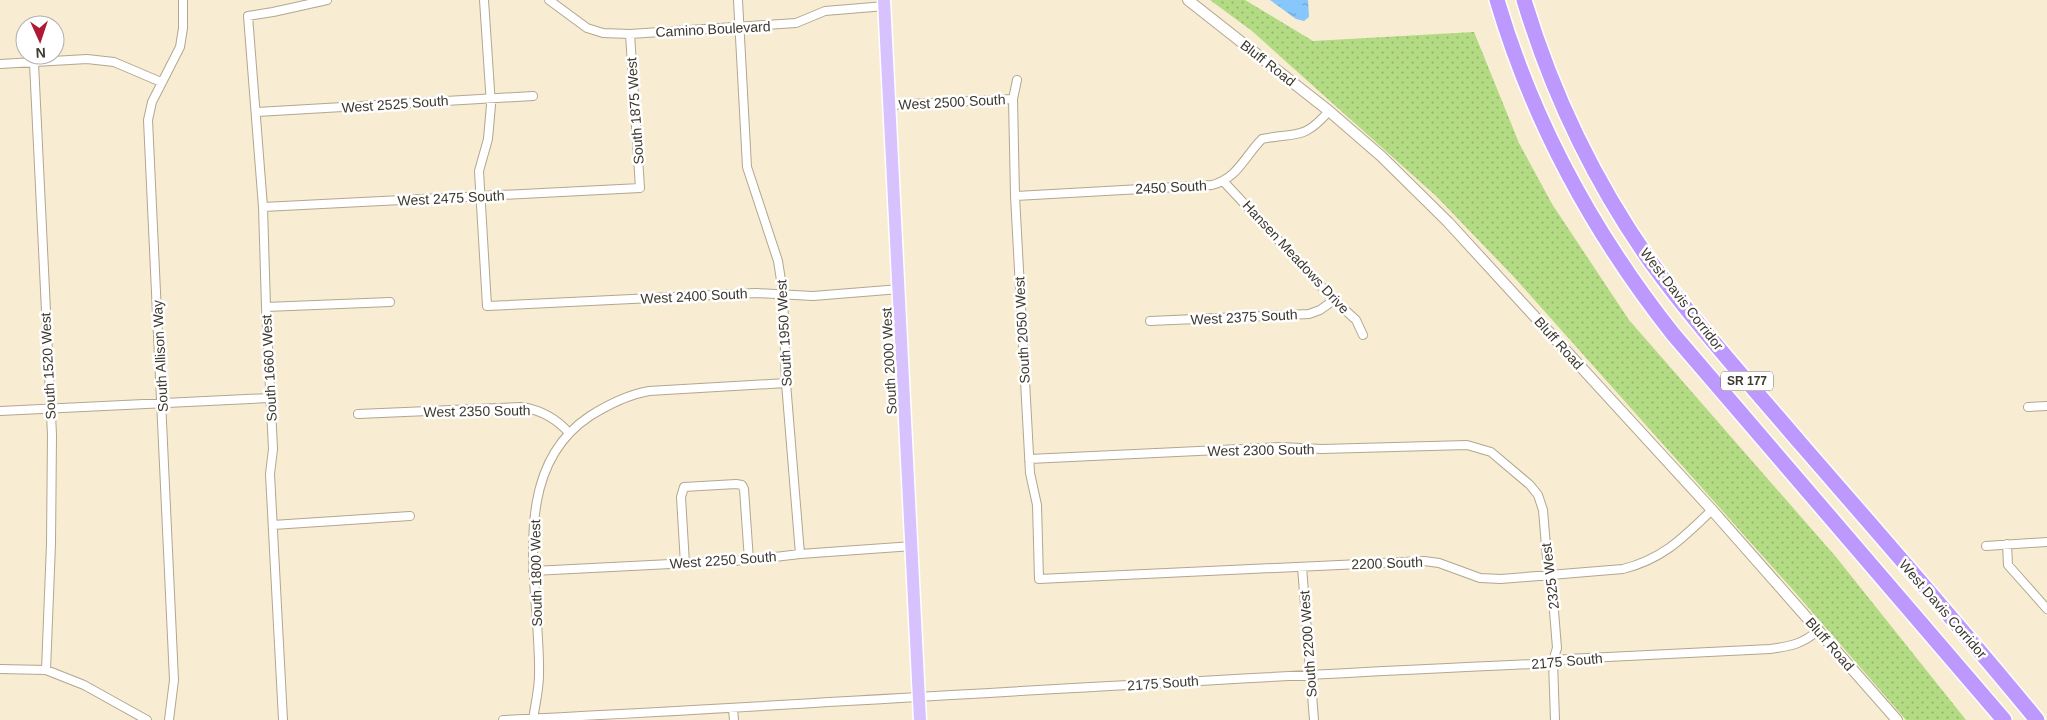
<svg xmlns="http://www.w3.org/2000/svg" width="2047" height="720" font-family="Arial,sans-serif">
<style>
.green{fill:url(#green-dots)}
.water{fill:url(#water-ripples)}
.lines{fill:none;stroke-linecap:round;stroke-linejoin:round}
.minor-casing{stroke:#b2a78f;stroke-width:10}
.tertiary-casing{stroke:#b2a78f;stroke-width:12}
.primary-casing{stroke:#fff;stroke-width:15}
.motorway-casing{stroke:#fff;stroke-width:18}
.minor{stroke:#fff;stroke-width:8}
.tertiary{stroke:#fff;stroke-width:10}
.primary{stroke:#d7c2fe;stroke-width:12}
.motorway{stroke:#bd99fe;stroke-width:15}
.labels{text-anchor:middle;stroke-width:5;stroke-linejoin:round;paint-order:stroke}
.shield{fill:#fff;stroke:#78746d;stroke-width:1}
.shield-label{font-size:12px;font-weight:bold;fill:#3e392f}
.street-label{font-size:14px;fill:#3e392f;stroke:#fff}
</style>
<defs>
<pattern id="green-dots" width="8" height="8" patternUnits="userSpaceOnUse" patternTransform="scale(1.25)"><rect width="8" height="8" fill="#b3db83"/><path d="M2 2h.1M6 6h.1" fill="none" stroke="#93b36c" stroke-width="1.8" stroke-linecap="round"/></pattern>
<pattern id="water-ripples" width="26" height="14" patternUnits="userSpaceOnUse" patternTransform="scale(1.25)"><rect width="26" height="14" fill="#87c7fc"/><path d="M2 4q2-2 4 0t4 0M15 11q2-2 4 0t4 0" fill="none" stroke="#70a3cc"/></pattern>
</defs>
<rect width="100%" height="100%" fill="#f8ecd3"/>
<!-- green -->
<path class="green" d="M1210,0h35l68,41 161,-9 45,111 33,61 77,116 207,237 130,163h-60l-113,-130 -280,-314 -77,-80 -184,-165z"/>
<!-- water -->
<path class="water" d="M1270,0h38l1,17 -5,4 -8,-2z"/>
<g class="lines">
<!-- minor casing -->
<g class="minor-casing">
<path id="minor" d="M484,0l7,105 -3,34 -9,32 8,135 269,-13 57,3 87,-7
M549,0l38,28 16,5 27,1 166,-11 29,-12 60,-5
M738,0l9,167 31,94 5,32 3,90 14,171
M34,63l18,372 -1,109 -5,126
M0,64l87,-5 27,3 47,20
M1017,80l-4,19 2,97 15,277 7,32 2,74 385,-18 15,2 41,15 21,1 122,-10c40,-10 60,-31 89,-59
M890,105l123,-6
M257,112l276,-16
M1224,182l110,118 22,20 7,15
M1015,196l197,-11c26,-7 32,-28 50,-46 34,-7 41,2 67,-28
M263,207l377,-19 -10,-154
M266,307l124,-5
M1150,321l159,-7 11,-4 14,-10
M2028,407l19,-1
M0,411l269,-13
M358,414l164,-7c18,3 35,12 47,26
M1029,459l251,-12 42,2 145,-4 24,7 39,33 8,10 5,15 4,48 4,16 6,74 -4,13 2,59
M273,525l137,-9
M2007,544l1,21 39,44
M1986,546l61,-4
M685,564l-4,-67 3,-10 52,-3 6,1 2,4 5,71
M1302,567l12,153
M533,571l216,-11 51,-6 113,-8
M0,669l46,1 38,15 63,35
M733,709l1,11
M169,720l5,-40 -26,-560 4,-18 28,-55 3,-19v-28
M283,720l-13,-246 3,-25 -7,-142 -3,-100 -15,-191 25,-4 54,-12
M503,720c343,-17 686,-41 1030,-56l34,-5 203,-10c22,-3 32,-5 49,-19
M533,720c2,-15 6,-30 6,-45 2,-84 -34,-203 51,-259 19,-12 37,-21 59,-25l137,-8"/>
</g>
<!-- tertiary casing -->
<g class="tertiary-casing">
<path id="tertiary" d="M1188,0l141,111 52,45 67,66 264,288 185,210"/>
</g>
<!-- primary casing -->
<g class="primary-casing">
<path id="primary" d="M884,0l36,720"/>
</g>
<!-- motorway casing -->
<g class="motorway-casing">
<path id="motorway" d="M1497,0c36,122 97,234 176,334l331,386
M1524,0c28,93 70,181 126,261 46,64 100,123 151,183 79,91 159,182 236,276"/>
</g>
<!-- minor -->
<use href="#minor" class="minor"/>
<!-- tertiary -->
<use href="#tertiary" class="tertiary"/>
<!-- primary -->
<use href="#primary" class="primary"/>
<!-- motorway -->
<use href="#motorway" class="motorway"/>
</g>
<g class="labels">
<!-- shield labels -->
<rect class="shield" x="1721" y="371.5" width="52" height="19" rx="4"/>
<g class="shield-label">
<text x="1747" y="385">SR 177</text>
</g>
<!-- street labels -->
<g class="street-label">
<text transform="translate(713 29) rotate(-3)" y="5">Camino Boulevard</text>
<text transform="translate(1268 63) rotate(38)" y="5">Bluff Road</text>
<text transform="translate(952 102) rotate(-3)" y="5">West 2500 South</text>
<text transform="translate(395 104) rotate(-4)" y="5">West 2525 South</text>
<text transform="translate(635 111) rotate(-94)" y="5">South 1875 West</text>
<text transform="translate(1171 187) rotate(-3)" y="5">2450 South</text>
<text transform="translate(451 198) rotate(-3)" y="5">West 2475 South</text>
<text transform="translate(1296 257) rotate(47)" y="5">Hansen Meadows Drive</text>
<text transform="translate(694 296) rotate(-3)" y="5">West 2400 South</text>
<text transform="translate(1682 299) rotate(52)" y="5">West Davis Corridor</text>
<text transform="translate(1244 317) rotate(-3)" y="5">West 2375 South</text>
<text transform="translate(1022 330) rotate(-93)" y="5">South 2050 West</text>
<text transform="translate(784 333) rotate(-93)" y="5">South 1950 West</text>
<text transform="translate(1559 343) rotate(48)" y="5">Bluff Road</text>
<text transform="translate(160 356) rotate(-93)" y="5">South Allison Way</text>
<text transform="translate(889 361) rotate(-93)" y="5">South 2000 West</text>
<text transform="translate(48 366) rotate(-93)" y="5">South 1520 West</text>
<text transform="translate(269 368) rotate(-93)" y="5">South 1660 West</text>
<text transform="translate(477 411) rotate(-1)" y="5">West 2350 South</text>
<text transform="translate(1261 450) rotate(-1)" y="5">West 2300 South</text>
<text transform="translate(723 560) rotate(-4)" y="5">West 2250 South</text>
<text transform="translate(1387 563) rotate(-2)" y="5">2200 South</text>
<text transform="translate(536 573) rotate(-91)" y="5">South 1800 West</text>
<text transform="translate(1550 576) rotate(-97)" y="5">2325 West</text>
<text transform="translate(1943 609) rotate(49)" y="5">West Davis Corridor</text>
<text transform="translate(1308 644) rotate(-94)" y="5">South 2200 West</text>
<text transform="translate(1830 644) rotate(49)" y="5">Bluff Road</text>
<text transform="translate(1567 661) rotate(-5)" y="5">2175 South</text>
<text transform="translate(1163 683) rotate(-4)" y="5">2175 South</text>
</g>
</g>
<!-- north arrow -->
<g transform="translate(40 40) rotate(177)"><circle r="24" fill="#ffffff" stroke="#b2b0ac"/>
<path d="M0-4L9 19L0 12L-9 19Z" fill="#ae1a34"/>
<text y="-8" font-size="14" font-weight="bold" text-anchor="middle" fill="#3e392f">N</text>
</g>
</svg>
